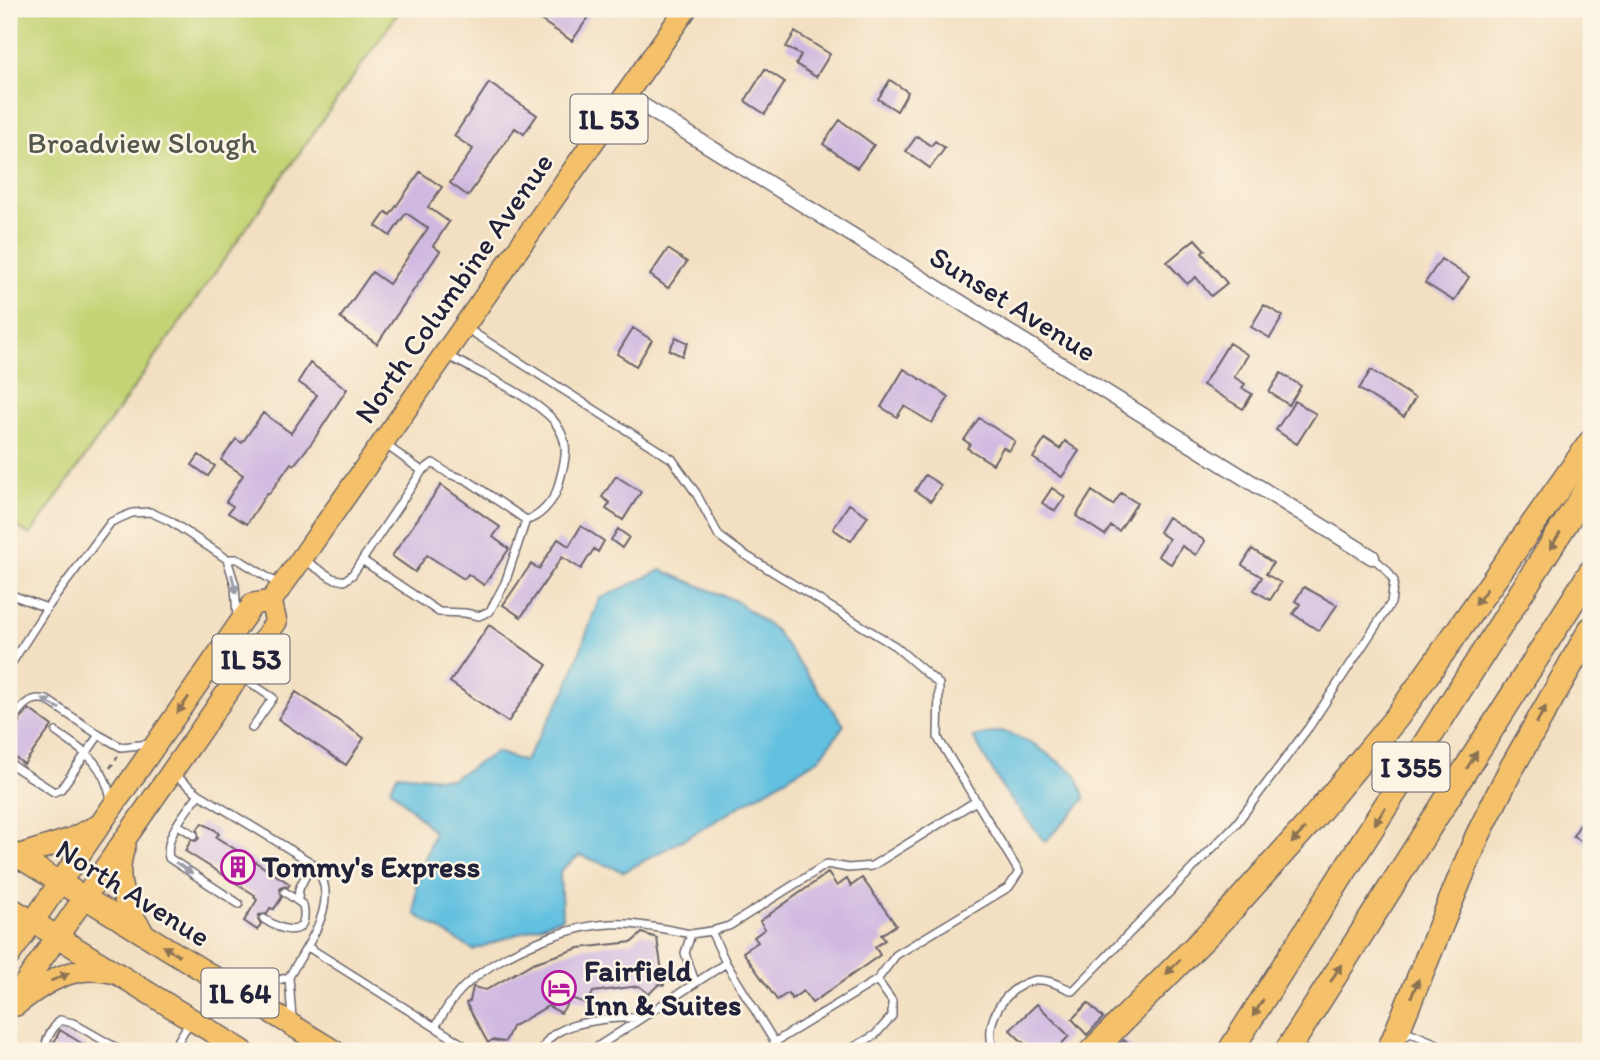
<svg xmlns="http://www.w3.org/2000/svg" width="1600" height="1060" font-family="Itim,sans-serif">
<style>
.green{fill:#c4d375;stroke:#737a58;stroke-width:2}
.water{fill:#62c0e0;stroke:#42718e;stroke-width:2}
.building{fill:#d0b9e1}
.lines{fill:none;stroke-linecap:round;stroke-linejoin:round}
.lane-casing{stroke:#6b646a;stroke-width:10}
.street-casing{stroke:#6b646a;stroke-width:17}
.primary-casing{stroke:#6b646a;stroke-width:24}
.highway-casing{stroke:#6b646a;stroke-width:27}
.path{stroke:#6b646a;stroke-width:2.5;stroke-dasharray:5 5;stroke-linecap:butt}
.lane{stroke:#fff;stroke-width:7}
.street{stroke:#fff;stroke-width:14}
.primary{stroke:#f4c16a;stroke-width:21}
.highway{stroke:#f4c16a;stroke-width:24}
.oneway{fill:#8b7252}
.oneway2{fill:#9c9ca7}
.labels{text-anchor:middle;stroke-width:5;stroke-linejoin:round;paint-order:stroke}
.shield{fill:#fcf5e5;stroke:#63616e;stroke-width:2}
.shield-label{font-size:28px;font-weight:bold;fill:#22223b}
.park-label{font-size:30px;fill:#53574c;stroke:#fcf5e5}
.street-label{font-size:30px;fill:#22223b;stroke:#fcf5e5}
.poi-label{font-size:30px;font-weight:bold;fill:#22223b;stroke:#fcf5e5;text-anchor:start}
</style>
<rect width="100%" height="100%" fill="#fcf5e5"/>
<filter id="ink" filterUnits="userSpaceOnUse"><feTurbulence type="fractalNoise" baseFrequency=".0143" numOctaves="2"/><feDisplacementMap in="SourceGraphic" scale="14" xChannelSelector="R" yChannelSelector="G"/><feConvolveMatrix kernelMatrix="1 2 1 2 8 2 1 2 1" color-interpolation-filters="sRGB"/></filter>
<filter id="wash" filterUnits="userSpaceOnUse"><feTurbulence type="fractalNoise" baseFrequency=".00686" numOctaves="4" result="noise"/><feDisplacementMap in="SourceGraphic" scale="28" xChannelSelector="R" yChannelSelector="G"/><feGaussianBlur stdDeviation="1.57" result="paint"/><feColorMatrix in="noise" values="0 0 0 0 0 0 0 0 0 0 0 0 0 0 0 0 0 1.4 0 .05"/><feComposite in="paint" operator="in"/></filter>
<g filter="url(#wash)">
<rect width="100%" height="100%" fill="#f3dfc1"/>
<!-- green -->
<path class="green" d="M9,9h392l-371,526 -21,-14z"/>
<!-- water -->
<path class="water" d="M661,570l75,31 39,29 69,95 -24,33 -123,74 -73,40 -44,-17 -20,16 2,47 -89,32 -58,-36 1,-28 18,-54 -44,-44 8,-14 53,5 46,-27 27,10 42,-72 33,-91z
M1002,731l30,12 44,31 9,25 -40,43 -42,-53 -30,-52z"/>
<g id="blocks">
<!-- building -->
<path class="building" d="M524,9h70l-22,32z
M795,32l35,22 -14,23 -20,-13 5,-9 -15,-8z
M765,69l20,13 -20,32 -20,-13z
M890,80l18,12 -11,19 -19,-12z
M489,83l48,32 -13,19 -9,-6 -47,68 -18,-13 23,-34 -19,-13z
M840,120l34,25 -17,23 -34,-24z
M917,136l14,10 4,-5 10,7 -15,20 -24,-17z
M420,172l22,15 -14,20 21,15 -16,24 7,5 -63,93 -37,-26 32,-46 17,12 39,-56 -22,-15 -16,23 -14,-10 10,-14 4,3z
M1195,239l10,11 -3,3 25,30 -16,13 -15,-19 -9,7 -20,-22z
M668,249l19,13 -19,26 -18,-13z
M1441,259l28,18 -15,24 -29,-18z
M1264,305l19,11 -13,22 -19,-11z
M633,328l19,12 -16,26 -19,-12z
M676,337l12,6 -6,13 -13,-6z
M1229,343l19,12 -14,22 11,7 -3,4 10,6 -9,15 -40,-24z
M310,363l37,26 -34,52 -19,24 -3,-2 -22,31 -2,-1 -20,31 -19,-11 5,-7 -7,-4 17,-27 -22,-15 15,-21 6,4 21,-30 28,20 26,-38 -19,-13z
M904,369l45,28 -17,26 -28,-17 -7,11 -16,-10z
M1371,370l44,28 -11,19 -45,-28z
M1281,373l20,13 -12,19 -20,-13z
M1295,401l21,13 -19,30 -21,-14z
M979,418l36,23 -6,10 -6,-4 -10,17 -26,-16 3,-4 -6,-4z
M1045,439l15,10 5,-8 14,10 -17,26 -29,-19z
M199,455l16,11 -7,10 -16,-11z
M925,475l16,10 -10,16 -16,-10z
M616,476l25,16 -18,28 -17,-11 4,-6 -8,-6z
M441,485l59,42 -7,10 16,12 -25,36 -16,-11 -4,5 -37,-24 -12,17 -23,-16z
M1052,488l13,9 -10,14 -13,-8z
M1092,491l21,14 8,-12 16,10 -18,28 -8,-5 -6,9 -29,-19z
M849,504l19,12 -17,25 -18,-12z
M1168,517l37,24 -9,14 -14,-9 -11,18 -13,-8 11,-17 -10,-7z
M581,526l23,15 -6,11 -4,-3 -13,20 -19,-12 -41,60 -18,-12 28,-41 8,5 19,-30 11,7z
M618,529l11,8 -7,11 -11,-8z
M1252,549l21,14 -7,11 15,9 -11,17 -16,-10 8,-13 -20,-12z
M1304,587l33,18 -18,26 -26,-17 7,-10 -5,-3z
M489,625l58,40 -39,57 -58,-40z
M296,692l68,46 -18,27 -68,-46z
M29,709l23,17 -28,38 -15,-11v-22l5,-2z
M1591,807v29l-5,8 -13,-8z
M202,823l13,7 4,4 -3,3 74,47 -2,3 -5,-1 -3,3 2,8 -8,12 -4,-1 -3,6 -8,1 -1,5 3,4 -4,6 -13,-9 13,-21 -3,-3 1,-2 -70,-44 6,-11 5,1 3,-3 -2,-8z
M828,873l9,13 10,-7 4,7 11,-8 34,47 -15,10 4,5 -10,7 5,8 -68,48 -9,-12 -11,8 -4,-6 -11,7 -34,-48 15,-10 -4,-5 11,-8 -5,-8z
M642,933l15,5 7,47 -5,-1 -10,10 -10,-8 -46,6 -5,12 -17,-6 -10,15 -13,-7 -36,21 -7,15 -13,-2 -4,3 -22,-40 4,-2 3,-14 13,3 47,-27 46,-15 53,-6z
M1088,1003l15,15 -16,17 -15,-16z
M1037,1004l32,32 -14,15h-23l-22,-21z
M60,1030l34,21h-37l-5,-4z
M1124,1040l12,11h-23z"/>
</g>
</g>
<g filter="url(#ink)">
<use href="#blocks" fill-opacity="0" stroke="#6b646a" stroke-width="2"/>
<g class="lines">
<!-- lane casing -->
<g class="lane-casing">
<path id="lane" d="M466,328l206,131 24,34 23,43 23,17 153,93 44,38 -1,54 81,134 -10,15 -113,68 -19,25 -102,62
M386,445l36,26
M227,559h11l40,25
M304,560l28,18 12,3 8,-6 70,-104 11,-8 16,11 18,6 59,40c13,-2 28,-19 32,-33 3,-13 9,-28 7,-42 -2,-12 -10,-25 -19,-32 -25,-22 -68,-41 -98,-57
M362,560l77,52 26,1 14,3 11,-5 15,-28 21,-63
M9,594l38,14 64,-86 21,-9 18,-1 20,9 57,38 8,26 2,32
M9,667l38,-59
M240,676l33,22 -21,30
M9,725c10,-15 18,-30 38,-25l52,35 22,12 28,-3
M56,732c30,21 47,30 55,67
M9,763l45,29 7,-3 38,-54
M172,773l27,21 113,69c33,35 -4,80 -23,114
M199,794c-13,18 -35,41 -30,64l70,46
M178,825l16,10
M298,899l1,-10 13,-26
M264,919c18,12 46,21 39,-14l-18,-13
M711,931l18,-5 98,-62 21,4 24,-2 104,-65
M308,947l127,80c10,-16 19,-32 33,-44 38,-33 107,-62 158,-59 22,1 44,6 65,10
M695,982l-10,-29 6,-19 20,-3 15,32 54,88
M245,990l44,-13 3,42
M435,1027l38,24
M1404,1037l7,-4 43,18
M46,1051c-1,-13 6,-21 14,-31l13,3 49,28
M172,1051l17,-28
M541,1051c3,-4 6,-11 10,-14 17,-16 65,-20 87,-19
M591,1051l135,-88
M847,1051l28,-16 17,-19v-15l-15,-21
M995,1051c-14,-26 9,-62 36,-70 14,-4 30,5 42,10l163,-167 73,-97 82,-124 3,-22 -8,-12 -14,-12"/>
</g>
<!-- street casing -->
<g class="street-casing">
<path id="street" d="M626,95l746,462"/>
</g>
<!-- primary casing -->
<g class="primary-casing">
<path id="primary" d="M125,845c-12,31 -2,58 16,84
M9,851l325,200
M17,856l54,-17 24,-12
M9,907l234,144
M9,956l244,-352 18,-3 31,-43 384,-549
M16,1005c29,-23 57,-41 95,-33
M9,1006l267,-384 -5,-21"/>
</g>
<!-- highway casing -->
<g class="highway-casing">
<path id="highway" d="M1092,1051l130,-131 89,-99 86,-104 194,-275
M1230,1051l361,-568
M1287,1051l304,-479
M1389,1051l89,-216 32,-64 81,-142"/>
</g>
<!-- path -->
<path class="path" d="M110,768l8,-12"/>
<!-- lane -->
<use href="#lane" class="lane"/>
<!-- street -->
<use href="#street" class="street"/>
<!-- primary -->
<use href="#primary" class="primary"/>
<!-- highway -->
<use href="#highway" class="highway"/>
</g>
<!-- one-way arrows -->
<defs><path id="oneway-solid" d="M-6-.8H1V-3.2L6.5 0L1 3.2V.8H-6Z" transform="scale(1.75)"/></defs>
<g class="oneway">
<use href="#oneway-solid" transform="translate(1555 541) rotate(122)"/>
<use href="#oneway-solid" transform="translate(1481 597) rotate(125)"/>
<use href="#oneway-solid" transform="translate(183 705) rotate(125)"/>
<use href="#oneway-solid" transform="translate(1541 715) rotate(-61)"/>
<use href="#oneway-solid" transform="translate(1472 760) rotate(-58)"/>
<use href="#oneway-solid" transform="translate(1380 816) rotate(122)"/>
<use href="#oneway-solid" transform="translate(1298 836) rotate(132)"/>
<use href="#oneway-solid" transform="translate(171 951) rotate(-149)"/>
<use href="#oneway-solid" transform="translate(1173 967) rotate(134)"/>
<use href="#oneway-solid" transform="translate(1336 973) rotate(-58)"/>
<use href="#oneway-solid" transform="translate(60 977) rotate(-24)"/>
<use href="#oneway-solid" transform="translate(1415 988) rotate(-68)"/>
<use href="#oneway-solid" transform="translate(1258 1008) rotate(122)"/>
</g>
<g class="oneway2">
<use href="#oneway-solid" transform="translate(234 584) rotate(76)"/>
<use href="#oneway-solid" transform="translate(51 704) rotate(-151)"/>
<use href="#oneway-solid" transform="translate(184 868) rotate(33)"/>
</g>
</g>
<!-- icons -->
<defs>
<g id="building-ring" transform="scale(1.75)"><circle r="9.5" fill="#fcf5e5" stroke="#b5179e" stroke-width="1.5"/><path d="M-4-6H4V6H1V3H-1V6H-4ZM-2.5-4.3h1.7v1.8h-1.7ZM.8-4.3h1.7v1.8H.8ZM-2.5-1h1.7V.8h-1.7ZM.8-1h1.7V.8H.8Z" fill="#b5179e"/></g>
<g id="hotel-ring" transform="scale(1.75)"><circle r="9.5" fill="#fcf5e5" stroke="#b5179e" stroke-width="1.5"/><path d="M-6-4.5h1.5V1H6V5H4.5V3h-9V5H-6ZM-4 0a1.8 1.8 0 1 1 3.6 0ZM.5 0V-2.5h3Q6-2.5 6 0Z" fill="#b5179e"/></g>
</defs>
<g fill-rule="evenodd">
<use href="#building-ring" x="238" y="867"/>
<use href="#hotel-ring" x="559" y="988"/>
</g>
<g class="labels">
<!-- shield labels -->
<g class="shield">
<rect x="570.5" y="94.5" width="77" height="49" rx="5"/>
<rect x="212.5" y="634.5" width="77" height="49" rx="5"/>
<rect x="1372.5" y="742.5" width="77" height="49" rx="5"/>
<rect x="201.5" y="968.5" width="77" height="49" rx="5"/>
</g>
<g class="shield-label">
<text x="609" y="129">IL 53</text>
<text x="251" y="669">IL 53</text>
<text x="1411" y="777">I 355</text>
<text x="240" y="1003">IL 64</text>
</g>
<!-- park labels -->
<g class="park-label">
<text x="142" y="153">Broadview Slough</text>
</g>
<!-- street labels -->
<g class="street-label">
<text transform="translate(454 288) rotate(-55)" y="10">North Columbine Avenue</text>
<text transform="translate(1013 304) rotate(32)" y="10">Sunset Avenue</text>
<text transform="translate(133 893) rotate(32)" y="10">North Avenue</text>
</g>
<!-- poi labels -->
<g class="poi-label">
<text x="262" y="877">Tommy's Express</text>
<text x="584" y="981">Fairfield<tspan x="584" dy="34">Inn &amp; Suites</tspan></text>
</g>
</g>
<!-- margin -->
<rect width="1600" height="1060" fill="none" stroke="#fcf5e5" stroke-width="35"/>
</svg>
